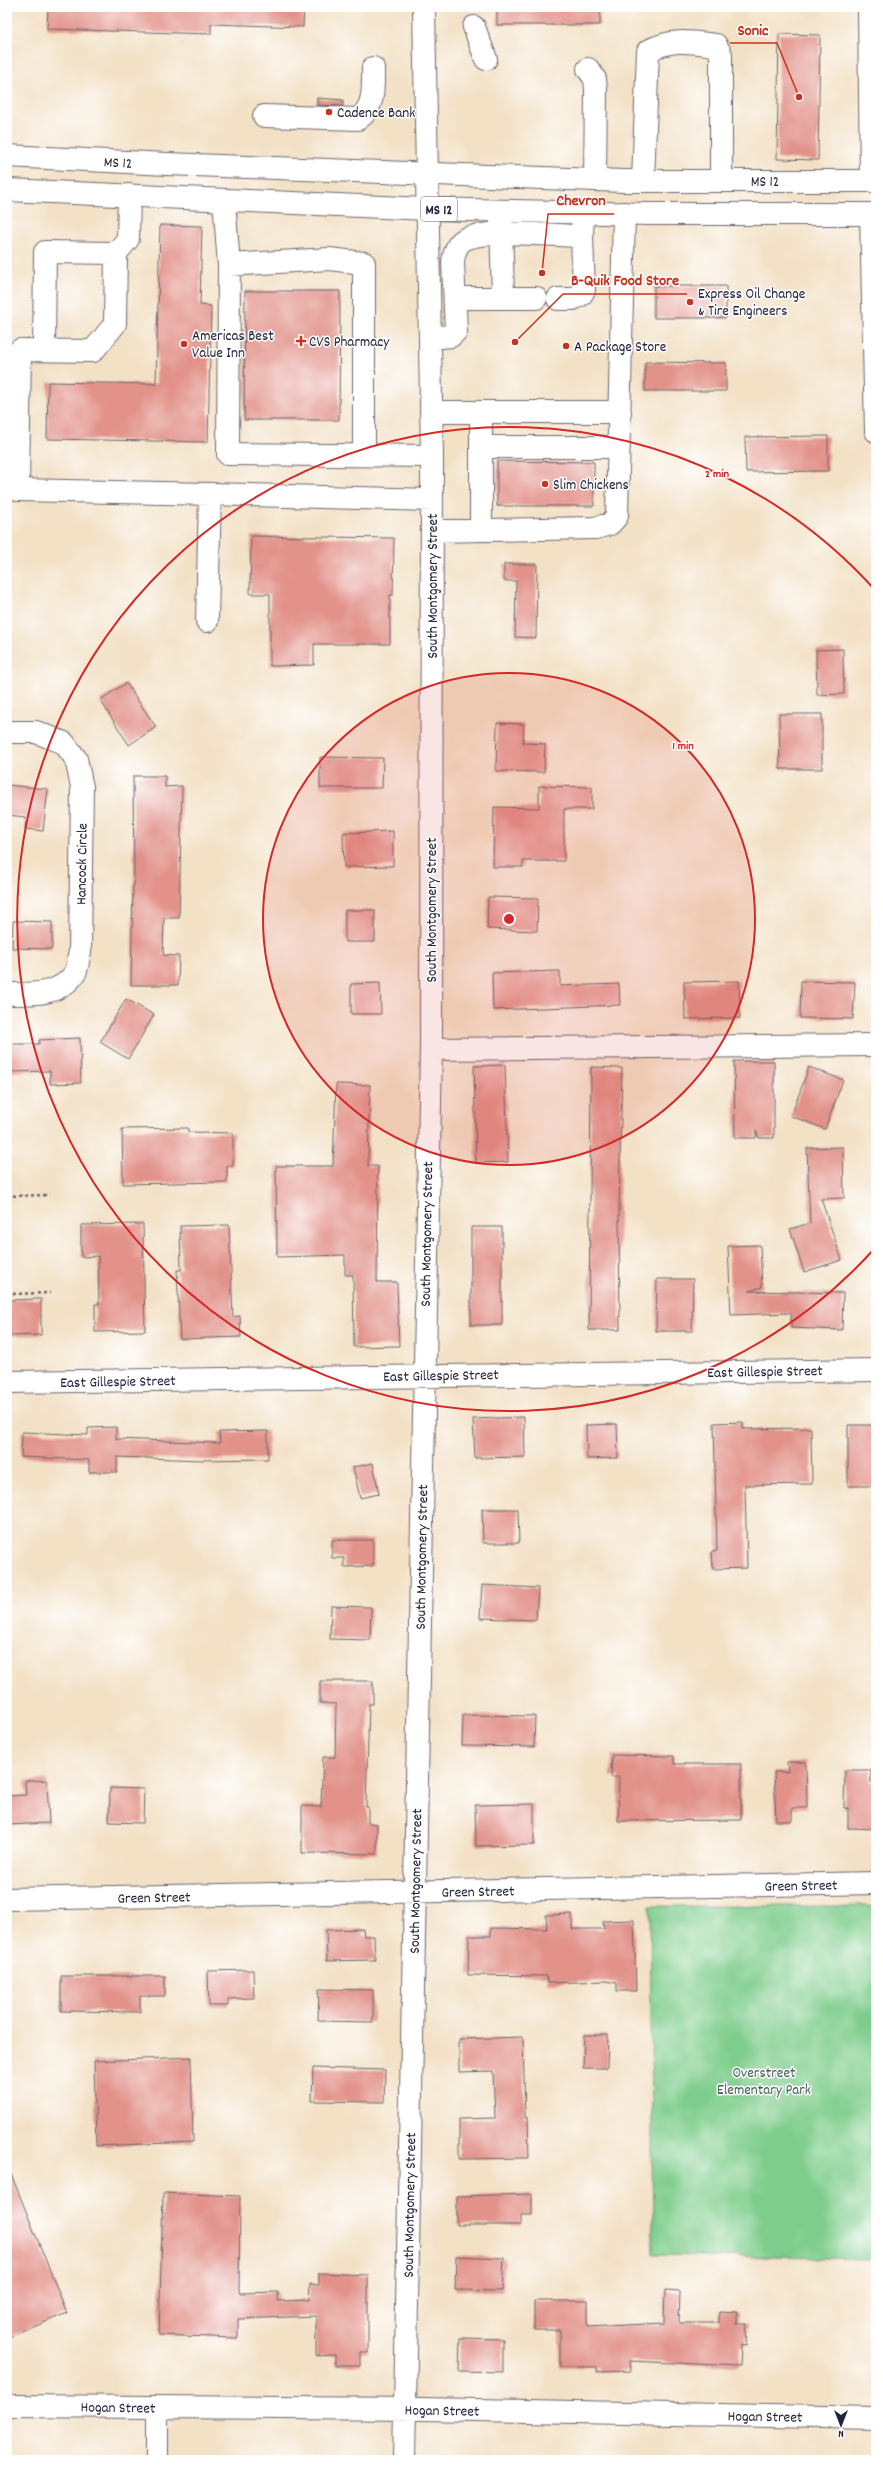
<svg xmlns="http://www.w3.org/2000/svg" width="883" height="2467" font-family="Dekko,sans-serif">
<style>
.green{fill:#7fcd8c;stroke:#507864}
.building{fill:#e29289}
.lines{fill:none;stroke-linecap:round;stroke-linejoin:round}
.minor-casing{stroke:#6b656c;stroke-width:24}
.major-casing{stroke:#6b656c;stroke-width:24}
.path{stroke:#6b656c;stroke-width:2.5;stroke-dasharray:3 3;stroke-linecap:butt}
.minor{stroke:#fff;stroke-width:22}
.major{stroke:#fff;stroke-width:22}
.ring{fill:none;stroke:#d62828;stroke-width:2}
.poi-dot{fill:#c8321e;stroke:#fff;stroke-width:1.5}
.labels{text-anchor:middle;stroke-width:3;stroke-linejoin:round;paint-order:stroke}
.shield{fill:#fff;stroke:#646476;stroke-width:1}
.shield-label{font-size:14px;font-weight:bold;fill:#22223b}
.poi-label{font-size:15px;fill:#22223b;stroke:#fff;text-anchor:start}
.street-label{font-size:15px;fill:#22223b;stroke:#fff}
.park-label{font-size:15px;fill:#435e57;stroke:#fff}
.centre{fill:#d62828;stroke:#fff;stroke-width:2}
.ring-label{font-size:12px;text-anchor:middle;font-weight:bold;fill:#d62828;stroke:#fff;stroke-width:3;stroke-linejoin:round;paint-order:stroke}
.leader{fill:none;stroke:#c8321e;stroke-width:1.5}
.callout-dot{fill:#c8321e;stroke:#fff;stroke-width:1.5}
.callout-label{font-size:16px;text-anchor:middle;font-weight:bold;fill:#c8321e;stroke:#fff;stroke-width:3;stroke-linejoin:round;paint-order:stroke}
</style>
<rect width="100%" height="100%" fill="#fff"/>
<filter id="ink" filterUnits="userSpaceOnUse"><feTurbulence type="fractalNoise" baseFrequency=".025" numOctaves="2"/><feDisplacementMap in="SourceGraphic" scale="8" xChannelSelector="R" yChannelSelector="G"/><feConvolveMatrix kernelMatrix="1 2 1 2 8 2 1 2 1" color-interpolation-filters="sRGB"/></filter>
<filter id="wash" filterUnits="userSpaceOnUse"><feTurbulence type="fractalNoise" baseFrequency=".012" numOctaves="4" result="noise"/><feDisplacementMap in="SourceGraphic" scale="16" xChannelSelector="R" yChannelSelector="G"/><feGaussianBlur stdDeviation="0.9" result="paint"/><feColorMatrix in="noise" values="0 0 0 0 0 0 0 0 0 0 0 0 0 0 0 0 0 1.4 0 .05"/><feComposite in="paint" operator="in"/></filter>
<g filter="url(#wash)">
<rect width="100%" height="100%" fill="#f3e1c6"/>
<!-- green -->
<path class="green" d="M650,1906h226v353l-223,-4z"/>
<g id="blocks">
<!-- building -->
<path class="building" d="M48,7h256l-1,20 -92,-3v10l-164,-5z
M497,7h103v18h-103z
M779,34l41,1 -2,125 -41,-1z
M317,98l26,2v6l-26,-1z
M160,225l42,1 -2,79 11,1 -3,136 -161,-3 1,-57 108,2z
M654,286h72v32h-72z
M245,291h95l-1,129h-95z
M645,362l81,1v28h-81z
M828,436v35l-82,1 -1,-35z
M497,461l97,1v44h-97z
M251,536l143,2 -1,57h-3v49h-76v21l-44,1v-72h-20z
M504,564h33l-1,74 -21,-1 1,-56h-12z
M843,649l1,45 -27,1 -1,-45z
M126,683l30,44 -27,18 -29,-45z
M779,714h43v55h-42z
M497,723l27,1 -1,19 22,1 -1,28 -48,-1z
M320,757l63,1 -1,30h-62z
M133,776h32v11l17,-1 -3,132h-15l-1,37 16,1 -1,29h-47l2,-100h1z
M7,785l41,4 -5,42 -18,-2 1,-12 -19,-2z
M539,786l53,1v22h-28v52h-41v6h-30l1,-60 45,1z
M393,831v35l-49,1 -1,-34z
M488,897l50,1 -1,33 -50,-2z
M345,910h30v32h-30z
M13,921l39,1v27l-40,-1z
M560,971v15l59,-2 1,21 -127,5 -1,-37z
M739,981l1,37 -55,1 -1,-37z
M801,981l54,1 -2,37 -53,-1z
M380,983l1,31h-30v-30z
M126,999l28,16 -26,44 -28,-17z
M80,1038l1,45 -31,1v-13l-43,1v-28h32v-4z
M734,1061h40v77h-15l-3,-7v7h-21z
M505,1065l3,97 -32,1 -2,-97z
M591,1067l31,1 -3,140 1,122h-31z
M809,1067l34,13 -18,49 -34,-13z
M336,1084l34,1 -2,81h10l-1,116h20l2,64 -45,1 -1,-72h-8v-20l-68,2 -1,-91h57z
M188,1128v4l45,1v33h-6v16l-104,2 -1,-55z
M843,1147l1,51 -23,1 21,61 -38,12 -14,-43 20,-6 -3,-75z
M143,1224l2,107 -50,1v-28h4l-1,-48 -17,1v-32z
M229,1225l4,92 7,-1 1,21 -61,2 -3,-69h4l-1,-44z
M471,1227h31v98h-31z
M760,1245l2,42 -13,4 94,2 -1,37 -51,-2v-15l-60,2 -3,-69z
M657,1279h36l-1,52h-36z
M41,1299v36l-34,1v-36z
M524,1417l1,40 -50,1 -2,-39z
M743,1422v7l68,-1 1,56 -67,1 2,83 -34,1 -1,-18h5l-3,-128z
M617,1424l1,34 -31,1 -1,-34z
M848,1425h28v61h-28z
M116,1427v12l104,4 -1,-11 49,-1v28l-66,1 -85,-3v15h-28v-12l-68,-3 1,-25 66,3v-7z
M373,1463l6,31 -19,4 -7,-31z
M482,1509h36l1,34h-36z
M332,1540h41v26l-29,1v-9h-12z
M482,1585l56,3 -2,32 -56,-2z
M331,1606l40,1 -1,33 -40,-1z
M320,1681h53v23h-4l-3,103h2v16l9,1v30l-75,-1v-47l19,1 2,-50h12l1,-53 -16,-1z
M463,1715l72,1 -1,31 -72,-1z
M612,1755l62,1v8h67v56l-123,1 1,-44h-8z
M787,1762h19l1,46h-15v13h-16l-2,-49h14z
M845,1770h26v12h5v47l-28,-1v-20h-4z
M47,1780l2,43 -42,2v-29l19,-1 -1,-14z
M110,1788l34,1 -1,34 -34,-1z
M534,1804v41l-58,1 -1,-41z
M572,1914v15h32l-1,-8 31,-1 2,71h-19v-8l-12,-2 -58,2v-7l-79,-1 1,-39h22v-8l56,1 -1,-14z
M363,1929l1,7h10l1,24 -48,1 -1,-31z
M253,1970l1,28 -26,1v7h-19l-1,-35z
M61,1976h104v20h-25v16l-79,-1z
M319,1989l54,1v32l-55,-1z
M584,2035h24l-1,33h-24z
M523,2037l2,80h3l1,41 -70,1v-40l36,-1 -2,-47 -34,1v-33z
M191,2057l2,85 -97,4 -2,-85z
M313,2068l72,2 -1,32 -72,-1z
M7,2164l60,149 -60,25z
M163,2193l77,3 -1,97 39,-1v9l31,-1 1,-16 9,1v-12l49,2v78h-8v12h-25v-10l-19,1v-40l-78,3v19l-79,-3z
M532,2194v21h-11v10h-64v-29z
M456,2256l48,2 -2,33 -47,-1z
M665,2291l15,1 -1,31h40v-12l18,1v11h10l-1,23 -5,-1 -1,21 -111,-5 1,10 -33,1v-5h-37v-37h-26v-29h54v26l76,-4z
M460,2338l43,1v33l-44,-1z"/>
</g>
</g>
<g filter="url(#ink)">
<use href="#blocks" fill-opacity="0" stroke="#6b656c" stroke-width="1"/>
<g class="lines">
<!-- minor casing -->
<g class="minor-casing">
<path id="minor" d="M869,7l2,174
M474,27l12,32
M588,69l7,10 1,11 -1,90
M264,116l94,3c17,-11 15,-32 15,-51
M643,181l5,-130c23,-13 43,-9 68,-6l5,9v127
M224,201l5,64 -1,189 204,2
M871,214l5,217
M501,219l2,79
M116,253l12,-14 1,-44
M229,265l100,-6 35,4v192
M455,298h81
M558,299h15l8,-4 3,-5 -2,-54
M430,338l21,-2 5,-5 -3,-69c1,-8 4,-19 12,-23 26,-11 88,-3 117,-3l1,-24
M44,350l1,-98 71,1 -1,71 -22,27 -73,-1 -2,140 192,4
M431,412h189
M481,447h138
M481,530v-118
M432,531l163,-3 15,-4 7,-8 7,-303
M207,621l3,-127 222,6
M7,732h29l28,11 12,16 6,28 -2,165c-2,6 -2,16 -5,21 -15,23 -44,21 -68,21
M431,1049l445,-4
M7,1382l869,-12
M7,1899l869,-16
M7,2406l415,3 454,9
M157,2460v-53
M404,2460l27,-1411 1,-593 -8,-449"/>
</g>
<!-- major casing -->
<g class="major-casing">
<path id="major" d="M7,156l160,8 456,17h253
M7,190l420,19 222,5h227"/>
</g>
<!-- path -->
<path class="path" d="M7,1196l43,-1
M7,1294l43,-1"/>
<!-- minor -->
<use href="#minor" class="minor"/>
<!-- major -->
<use href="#major" class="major"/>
</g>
</g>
<!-- distance rings -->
<circle cx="509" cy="919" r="246" fill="#d62828" fill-opacity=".12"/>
<g class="ring">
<circle cx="509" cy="919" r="246"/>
<path d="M875 1248A492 492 0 1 1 875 590"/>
</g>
<!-- markers -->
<g class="poi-dot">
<circle cx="329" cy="112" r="4"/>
<circle cx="690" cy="302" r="4"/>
<path d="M299 335h4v4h4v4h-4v4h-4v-4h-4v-4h4z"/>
<circle cx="184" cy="344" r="4"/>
<circle cx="566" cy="346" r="4"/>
<circle cx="545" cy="484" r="4"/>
</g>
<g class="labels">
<!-- shield labels -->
<rect class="shield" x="421" y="197" width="36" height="24" rx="3"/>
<g class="shield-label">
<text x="439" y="214">MS 12</text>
</g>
<!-- poi labels -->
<g class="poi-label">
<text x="337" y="117">Cadence Bank</text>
<text x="698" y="298">Express Oil Change<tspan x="698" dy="17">&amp; Tire Engineers</tspan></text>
<text x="192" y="340">Americas Best<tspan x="192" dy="17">Value Inn</tspan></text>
<text x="309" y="346">CVS Pharmacy</text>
<text x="574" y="351">A Package Store</text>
<text x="553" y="489">Slim Chickens</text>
</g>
<!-- street labels -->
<g class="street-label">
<text transform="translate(118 162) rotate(3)" y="5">MS 12</text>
<text x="765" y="186">MS 12</text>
<text transform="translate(432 586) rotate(-90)" y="5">South Montgomery Street</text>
<text transform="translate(81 864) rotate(-89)" y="5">Hancock Circle</text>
<text transform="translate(431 910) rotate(-90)" y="5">South Montgomery Street</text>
<text transform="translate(426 1234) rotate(-89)" y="5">South Montgomery Street</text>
<text transform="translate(765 1371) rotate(-1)" y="5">East Gillespie Street</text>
<text transform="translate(441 1375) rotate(-1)" y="5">East Gillespie Street</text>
<text transform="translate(118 1381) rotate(-1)" y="5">East Gillespie Street</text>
<text transform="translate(421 1557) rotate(-89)" y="5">South Montgomery Street</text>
<text transform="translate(415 1881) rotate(-89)" y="5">South Montgomery Street</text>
<text transform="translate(801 1885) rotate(-1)" y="5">Green Street</text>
<text transform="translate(478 1891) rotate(-1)" y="5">Green Street</text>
<text transform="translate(154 1897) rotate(-1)" y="5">Green Street</text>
<text transform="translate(409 2205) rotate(-89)" y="5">South Montgomery Street</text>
<text transform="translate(118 2407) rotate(1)" y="5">Hogan Street</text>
<text transform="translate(442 2410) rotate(1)" y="5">Hogan Street</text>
<text transform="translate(765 2416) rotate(1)" y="5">Hogan Street</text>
</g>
<!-- park labels -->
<g class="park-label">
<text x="764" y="2077">Overstreet<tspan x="764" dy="17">Elementary Park</tspan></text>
</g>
</g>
<circle cx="509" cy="919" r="6" class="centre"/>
<g class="ring-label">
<text x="717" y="477">2 min</text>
<text x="683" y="749">1 min</text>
</g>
<!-- callouts -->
<path class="leader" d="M799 97L777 43H730M542 273L548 214H614M515 342L563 294H687"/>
<g class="callout-dot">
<circle cx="799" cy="97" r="4"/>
<circle cx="542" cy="273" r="4"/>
<circle cx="515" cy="342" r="4"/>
</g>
<g class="callout-label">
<text x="753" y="35">Sonic</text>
<text x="581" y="205">Chevron</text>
<text x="625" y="285">B-Quik Food Store</text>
</g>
<!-- margin -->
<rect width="883" height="2467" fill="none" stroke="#fff" stroke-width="24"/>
<!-- north arrow -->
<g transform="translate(841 2425) rotate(180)" stroke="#ffffff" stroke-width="3" paint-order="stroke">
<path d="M0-3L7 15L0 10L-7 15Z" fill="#22223b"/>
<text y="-6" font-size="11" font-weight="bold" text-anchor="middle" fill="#22223b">N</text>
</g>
</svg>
